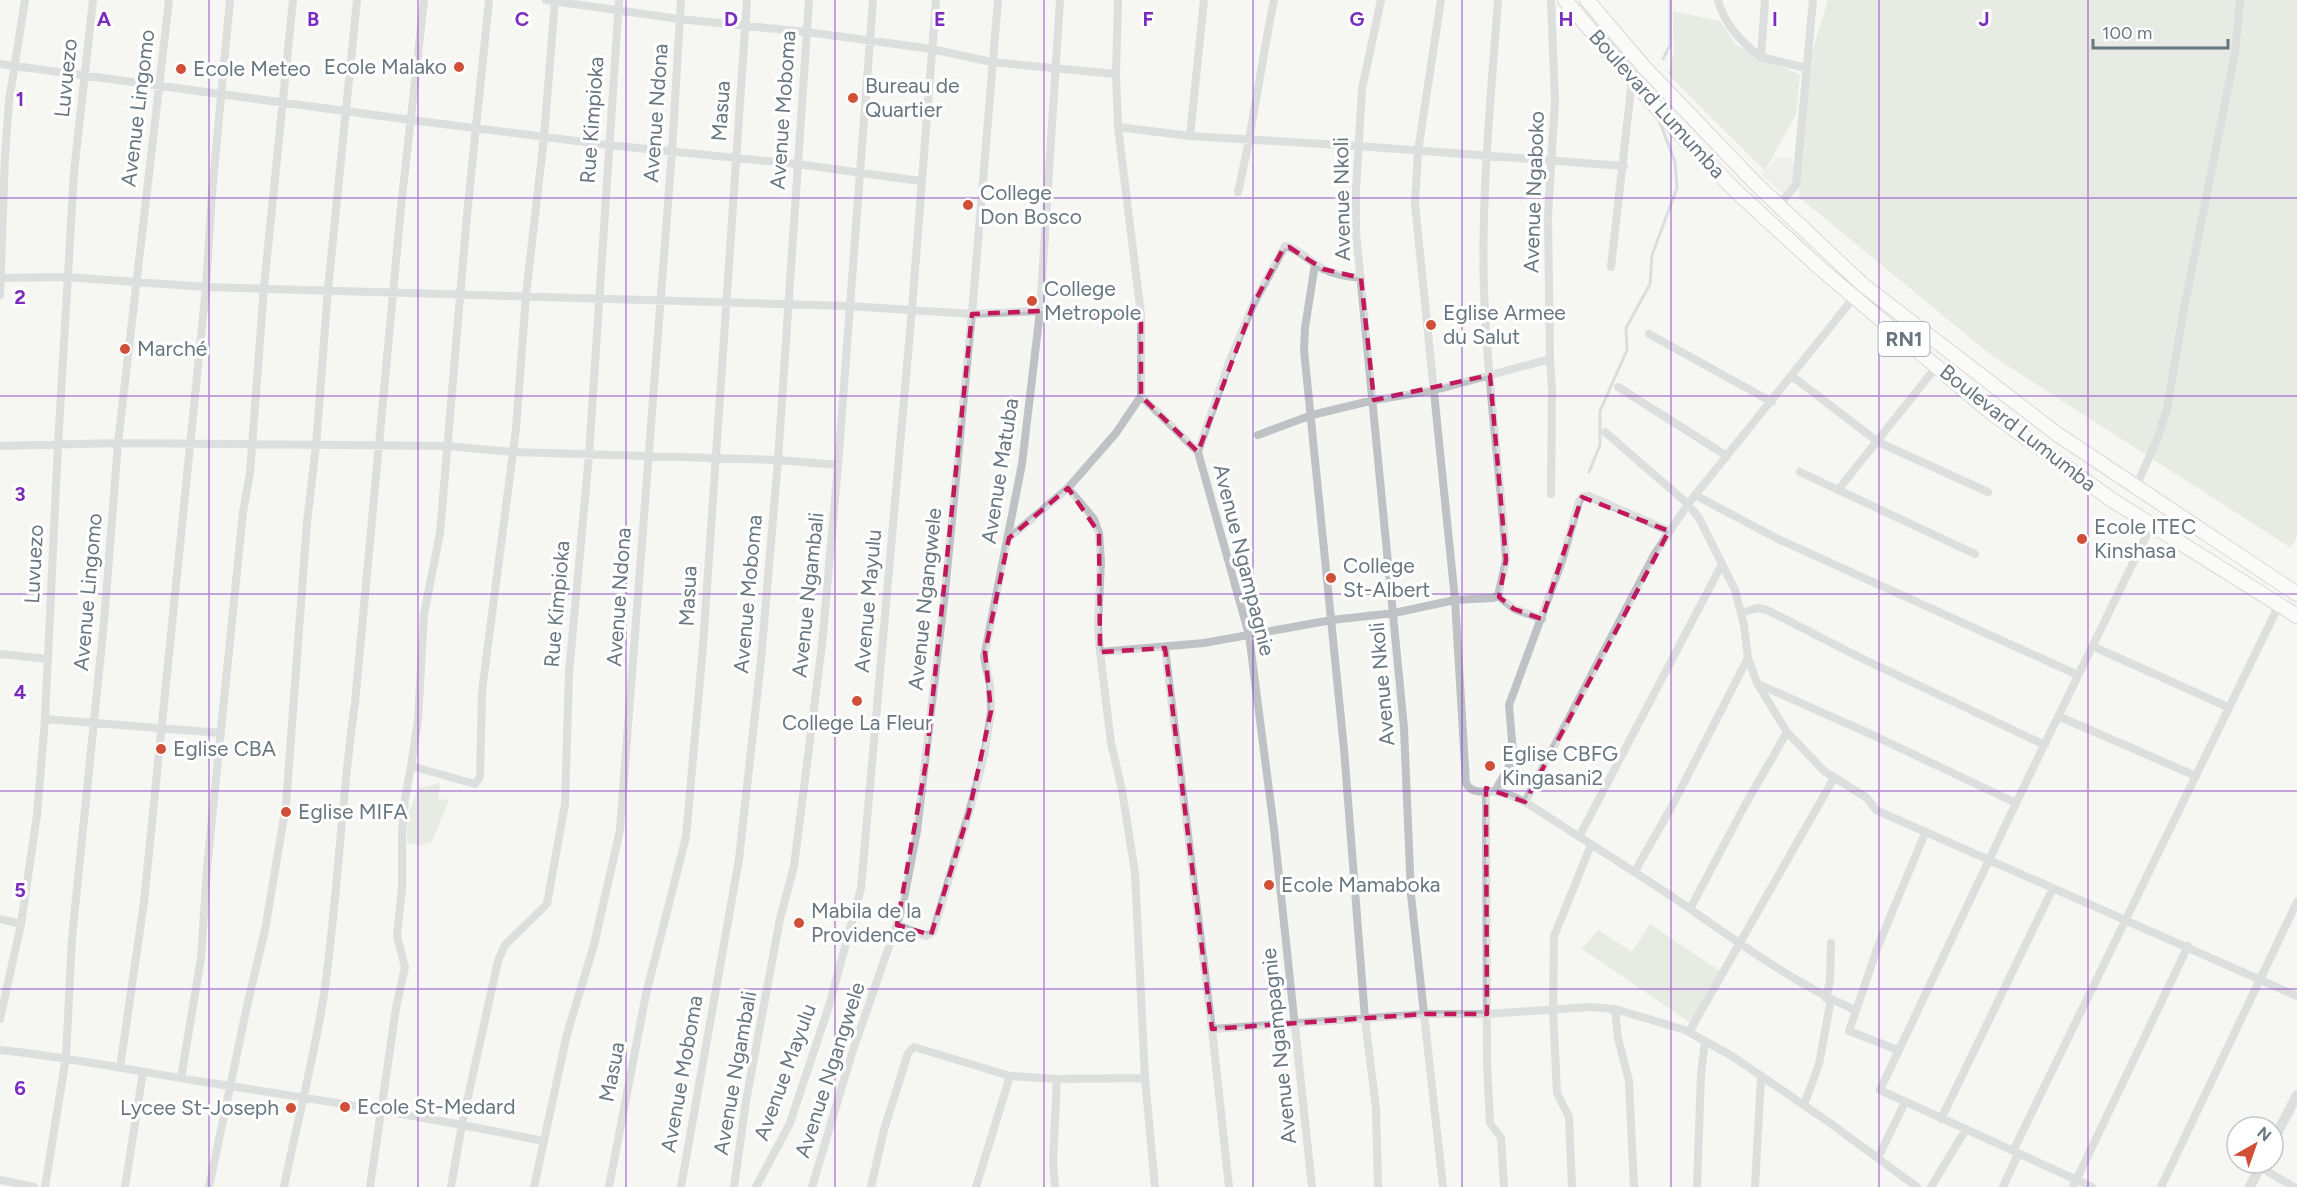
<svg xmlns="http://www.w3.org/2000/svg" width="2297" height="1187" font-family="Figtree,sans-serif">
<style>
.built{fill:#e5e6e5}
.green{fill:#d7dbd3}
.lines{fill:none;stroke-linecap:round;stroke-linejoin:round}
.stream{stroke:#b5c2c4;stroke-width:3}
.trunk-casing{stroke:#b1b5b7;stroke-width:16}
.minor{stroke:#bec2c5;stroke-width:8}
.tertiary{stroke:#bec2c5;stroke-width:10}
.trunk{stroke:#fff;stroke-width:14}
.marked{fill:none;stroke:#c2185b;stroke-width:4.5;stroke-dasharray:12 8;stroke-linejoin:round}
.grid{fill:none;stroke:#7b2cbf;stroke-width:1.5;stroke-opacity:0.55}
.poi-dot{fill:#d04f36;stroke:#fff;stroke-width:2}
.labels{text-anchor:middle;stroke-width:6;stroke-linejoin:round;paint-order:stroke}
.shield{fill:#fff;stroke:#959fa5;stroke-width:1.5}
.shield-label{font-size:20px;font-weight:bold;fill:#67767f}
.poi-label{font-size:21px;fill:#67767f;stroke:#fff;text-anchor:start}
.street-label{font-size:21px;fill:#67767f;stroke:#fff}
.grid-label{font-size:20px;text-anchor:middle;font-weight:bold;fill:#7b2cbf;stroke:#fff;stroke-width:6;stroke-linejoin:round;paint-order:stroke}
</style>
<rect width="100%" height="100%" fill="#f5f5f2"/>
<!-- built -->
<path class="built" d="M1777,157l15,1 4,22 -10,17 -24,-22z"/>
<!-- green -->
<path class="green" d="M1828,0h469v536l-6,12 -300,-193 -192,-158 7,-125z
M1673,11l47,10 16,24 64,30 -4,39 -31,57 -97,-97 6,-21z
M440,783l-2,16 11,1 -17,42 -12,3 -13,-2v-27l12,-28z
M1650,924l74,50 -32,50 -110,-75 16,-19 34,22z"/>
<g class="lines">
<!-- stream -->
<path class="stream" d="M1663,59l7,-14v-45
M1589,472l11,-27v-34l27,-61 -1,-22 24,-44 2,-29 25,-67 -2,-26 -16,-42"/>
<!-- trunk casing -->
<g class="trunk-casing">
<path id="trunk" d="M1565,0l110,129 64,65 82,75 168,142 123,89 185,116
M1587,0l57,67 113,118 106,100 194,149 240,160"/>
</g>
<!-- minor -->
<path class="minor" d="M489,0l-22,215 -27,318 -16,81 -6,106 -7,46 64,18 5,-7 2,-86 34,-262 10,-134 18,-158 11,-137
M546,0l133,19 128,13 125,17 59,13 125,12
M1118,0l-2,74 2,53 23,188v81l57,56 51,183 25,194 38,358
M1381,0l-19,89 -6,101v42l48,496 7,167 32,292
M1441,0l-23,151 -3,53 40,396 11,183c6,13 22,7 32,9 18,3 34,14 49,24 43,28 87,55 130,84 58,40 113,81 178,110
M1718,0c6,24 24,43 43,57
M1765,0l-4,57 45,11
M0,64l411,56 197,25 189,19 123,17
M1118,127l72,9 168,10 266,20
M1190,136l14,-136
M1238,192c15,-64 23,-128 36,-192
M1779,205l17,-20 17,-185
M1315,264l-10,64 -1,22 40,399 21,270 11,89 2,79
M1611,267l21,-187
M0,278l66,-1 140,10 643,19 123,8 68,-3 101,4
M0,295l5,-139 4,-55 16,-101
M1649,334l123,68
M1792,376l86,66 110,50
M1618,387l109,69
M1605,432l83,72 11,14 36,72 9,35 4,33 9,25 30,49 37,39 43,27 9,12 421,186
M1258,435l54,-20 62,-15 61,-10 115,-31
M0,446l118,-3 329,3 65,6 266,8 60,5
M1198,452l32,-92 24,-57 31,-57c14,3 25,16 38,23 12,6 25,8 38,9
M1800,472l175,82
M2136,487l22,-50 9,-29 17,-99 51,-256 5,-53
M1068,488l26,31 5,14 2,28 -3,65 2,26 11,91 11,47 13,83 10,205 10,109
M1838,490l99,-124
M1551,494l1,-105 -2,-30 -2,-143 7,-115 -4,-101
M1695,495l81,43 302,137
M1009,538l59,-50 48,-55 25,-37
M1498,596l8,-36c-6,-90 -19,-179 -22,-269 -3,-97 7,-194 14,-291
M1498,596l16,13 28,10
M1741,613l16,-5 10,2 96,49 182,86
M2092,646l136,61
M1165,648l47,381 17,158
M1100,652l104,-9 128,-23 62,-7 61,-13 38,-2 5,-2
M0,654l48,5
M1758,684l119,53 139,66
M2058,716l138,60
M45,719l176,14
M1495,791l16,-28 2,-10 -4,-48 53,-144 17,-59 3,-5 7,-1 80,35
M1486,793l1,270 3,60 11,15 3,49
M1525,802l129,-247 34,-51 167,-208
M1579,837l143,-273
M1635,871l37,-65 76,-148
M1690,909l55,-104 42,-73
M0,919l21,5
M897,925l29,11 7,-4 36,-120 15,-56 7,-45 -1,-26 -6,-28 38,-193 18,-153 20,-311
M1826,998l4,-17 1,-38
M1615,1009l3,29 11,43 5,106
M0,1019l21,-95 16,-109 8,-96 13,-274 16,-273 19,-172
M1212,1029l213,-15h62l103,-7 25,2 70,21 47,26 98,67 87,64
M1689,1032l145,-254
M0,1050c67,7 132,20 198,31 115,18 231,36 345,60
M1898,1050l-49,-19 29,-85 47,-113
M120,1068l24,-166 62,-615 6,-94 18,-193
M181,1078l20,-120 6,-90 36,-356 7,-39 14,-186 29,-287
M1804,1105l15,-41 12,-65
M1941,1119l112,-231
M2013,1151l266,-546
M1878,1158l27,-56
M2260,1167l34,20
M0,1180l34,7
M45,1187l21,-130 6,-119 32,-316 14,-179 51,-443
M125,1187l18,-115
M209,1187l38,-181 18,-76 21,-125 21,-283 9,-76 12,-157 29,-289
M284,1187c13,-65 30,-128 40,-193 14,-96 17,-195 31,-291l46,-496 23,-207
M370,1187l26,-179 9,-41 -8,-31 5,-48v-55l3,-34 6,-33
M451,1187l11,-63 36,-163 7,-16 42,-41 18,-100 4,-131 20,-218 30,-455
M534,1187l33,-153 27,-89 26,-115 52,-679 9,-151
M609,1187l37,-193 40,-157 17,-191 44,-646
M681,1187l58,-328 22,-199 17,-200 31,-460
M734,1187l12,-86 34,-182 14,-53 28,-221 16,-180 35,-465
M756,1187l34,-64 39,-117 32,-118 51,-579 24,-309
M812,1187l40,-134 50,-144 15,-78 28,-239 27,-278 26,-314
M871,1187l13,-57 24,-77 6,-6 96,29 47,3 88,-1
M976,1187l34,-111
M1055,1187l-2,-26 4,-82
M1572,1187l-3,-70 -12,-24 -4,-84 1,-73 37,-91
M1697,1187l4,-113 4,-33
M1755,1187l6,-110
M1931,1187l35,-58
M2003,1187l15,-33
M2073,1187l115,-241
M2092,1187l-212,-97 136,-287 135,-277
M2161,1187l136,-285"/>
<!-- tertiary -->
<path class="tertiary" d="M2273,1141l24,-46
M2250,1187l12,-24"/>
<!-- trunk -->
<use href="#trunk" class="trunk"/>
</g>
<!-- marked area -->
<path d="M0 0H2297V1187H0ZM1289,247l34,22 38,9 13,122 116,-25 16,185 -7,37 15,12 28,10 40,-122 87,34 -144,271 -39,-14 1,226h-62l-213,15 -47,-381 -65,4 -1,-119 -31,-45 -59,50 -24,114 6,59 -22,101 -38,123 -34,-10 29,-162 46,-449 68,-3 101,4v81l57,56 56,-149 29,-54z" fill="#f5f5f2" fill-opacity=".55" fill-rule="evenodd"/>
<path class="marked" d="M1289,247l34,22 38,9 13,122 116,-25 16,185 -7,37 15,12 28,10 40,-122 87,34 -144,271 -39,-14 1,226h-62l-213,15 -47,-381 -65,4 -1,-119 -31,-45 -59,50 -24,114 6,59 -22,101 -38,123 -34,-10 29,-162 46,-449 68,-3 101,4v81l57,56 56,-149 29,-54z"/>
<!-- grid -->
<path class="grid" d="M209,0v1187M418,0v1187M626,0v1187M835,0v1187M1044,0v1187M1253,0v1187M1462,0v1187M1671,0v1187M1879,0v1187M2088,0v1187M0,198h2297M0,396h2297M0,594h2297M0,791h2297M0,989h2297"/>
<!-- markers -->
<g class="poi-dot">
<circle cx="459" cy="67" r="6"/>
<circle cx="181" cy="69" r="6"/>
<circle cx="853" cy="98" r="6"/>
<circle cx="968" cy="205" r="6"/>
<circle cx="1032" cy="301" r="6"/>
<circle cx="1431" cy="325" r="6"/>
<circle cx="125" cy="349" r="6"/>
<circle cx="2082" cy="539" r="6"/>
<circle cx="1331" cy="578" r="6"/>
<circle cx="857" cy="701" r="6"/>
<circle cx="161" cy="749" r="6"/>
<circle cx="1490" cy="766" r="6"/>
<circle cx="286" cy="812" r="6"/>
<circle cx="1269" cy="885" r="6"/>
<circle cx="799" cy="923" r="6"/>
<circle cx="345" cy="1107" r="6"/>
<circle cx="291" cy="1108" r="6"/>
</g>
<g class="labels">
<!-- shield labels -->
<rect class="shield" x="1878.5" y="322" width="51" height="34" rx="4.5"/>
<g class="shield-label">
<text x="1904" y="346">RN1</text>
</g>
<!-- poi labels -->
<g class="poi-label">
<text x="447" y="74" text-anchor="end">Ecole Malako</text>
<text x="193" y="76">Ecole Meteo</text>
<text x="865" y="93">Bureau de<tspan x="865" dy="24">Quartier</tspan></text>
<text x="980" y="200">College<tspan x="980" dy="24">Don Bosco</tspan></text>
<text x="1044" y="296">College<tspan x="1044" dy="24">Metropole</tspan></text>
<text x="1443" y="320">Eglise Armee<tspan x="1443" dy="24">du Salut</tspan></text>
<text x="137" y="356">Marché</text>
<text x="2094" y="534">Ecole ITEC<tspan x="2094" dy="24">Kinshasa</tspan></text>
<text x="1343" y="573">College<tspan x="1343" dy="24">St-Albert</tspan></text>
<text x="857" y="730" text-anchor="middle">College La Fleur</text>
<text x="173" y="756">Eglise CBA</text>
<text x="1502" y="761">Eglise CBFG<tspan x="1502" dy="24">Kingasani2</tspan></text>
<text x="298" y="819">Eglise MIFA</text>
<text x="1281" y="892">Ecole Mamaboka</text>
<text x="811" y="918">Mabila de la<tspan x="811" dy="24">Providence</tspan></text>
<text x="357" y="1114">Ecole St-Medard</text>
<text x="279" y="1115" text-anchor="end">Lycee St-Joseph</text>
</g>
<!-- street labels -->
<g class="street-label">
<text transform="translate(66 78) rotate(-84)" y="7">Luvuezo</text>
<text transform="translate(1657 104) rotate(48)" y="7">Boulevard Lumumba</text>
<text transform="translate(138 108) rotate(-83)" y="7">Avenue Lingomo</text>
<text transform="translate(783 110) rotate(-86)" y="7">Avenue Moboma</text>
<text transform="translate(721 111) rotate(-86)" y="7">Masua</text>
<text transform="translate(656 113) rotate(-86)" y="7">Avenue Ndona</text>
<text transform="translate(592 120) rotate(-86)" y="7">Rue Kimpioka</text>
<text transform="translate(1534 192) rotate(-88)" y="7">Avenue Ngaboko</text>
<text transform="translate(1342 199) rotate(-91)" y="7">Avenue Nkoli</text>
<text transform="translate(2018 428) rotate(38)" y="7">Boulevard Lumumba</text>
<text transform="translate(1000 471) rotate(-81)" y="7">Avenue Matuba</text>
<text transform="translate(1244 560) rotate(76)" y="7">Avenue Ngampagnie</text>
<text transform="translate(34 564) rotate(-87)" y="7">Luvuezo</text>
<text transform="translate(88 592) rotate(-85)" y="7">Avenue Lingomo</text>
<text transform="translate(748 594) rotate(-85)" y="7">Avenue Moboma</text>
<text transform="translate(808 595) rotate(-84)" y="7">Avenue Ngambali</text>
<text transform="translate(688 596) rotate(-87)" y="7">Masua</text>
<text transform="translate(619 597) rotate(-86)" y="7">Avenue Ndona</text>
<text transform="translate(925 599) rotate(-84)" y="7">Avenue Ngangwele</text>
<text transform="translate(868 601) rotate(-85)" y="7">Avenue Mayulu</text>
<text transform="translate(557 604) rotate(-85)" y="7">Rue Kimpioka</text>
<text transform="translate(1382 684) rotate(-95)" y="7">Avenue Nkoli</text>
<text transform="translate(1279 1046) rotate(-96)" y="7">Avenue Ngampagnie</text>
<text transform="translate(830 1070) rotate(-72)" y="7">Avenue Ngangwele</text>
<text transform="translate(612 1072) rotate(-79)" y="7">Masua</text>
<text transform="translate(785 1072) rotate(-70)" y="7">Avenue Mayulu</text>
<text transform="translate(735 1073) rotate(-80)" y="7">Avenue Ngambali</text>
<text transform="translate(682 1074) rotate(-80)" y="7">Avenue Moboma</text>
</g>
</g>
<g class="grid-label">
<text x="104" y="26">A</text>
<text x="313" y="26">B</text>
<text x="522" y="26">C</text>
<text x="731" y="26">D</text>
<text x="940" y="26">E</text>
<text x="1148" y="26">F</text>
<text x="1357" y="26">G</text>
<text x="1566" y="26">H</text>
<text x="1775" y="26">I</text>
<text x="1984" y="26">J</text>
<text x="20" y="106">1</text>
<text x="20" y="304">2</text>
<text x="20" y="501">3</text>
<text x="20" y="699">4</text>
<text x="20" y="897">5</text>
<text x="20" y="1095">6</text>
</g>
<!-- north arrow -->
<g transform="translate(2255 1145) rotate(40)"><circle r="28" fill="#ffffff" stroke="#c2c8cc" stroke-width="1.5"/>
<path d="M0-4.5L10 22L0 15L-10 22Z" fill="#d04f36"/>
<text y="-9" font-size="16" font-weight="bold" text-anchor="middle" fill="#67767f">N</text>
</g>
<!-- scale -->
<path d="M2093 39v9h135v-9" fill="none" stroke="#67767f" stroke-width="3"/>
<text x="2102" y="39" font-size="18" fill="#67767f" stroke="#ffffff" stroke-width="4.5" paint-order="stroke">100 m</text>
</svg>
